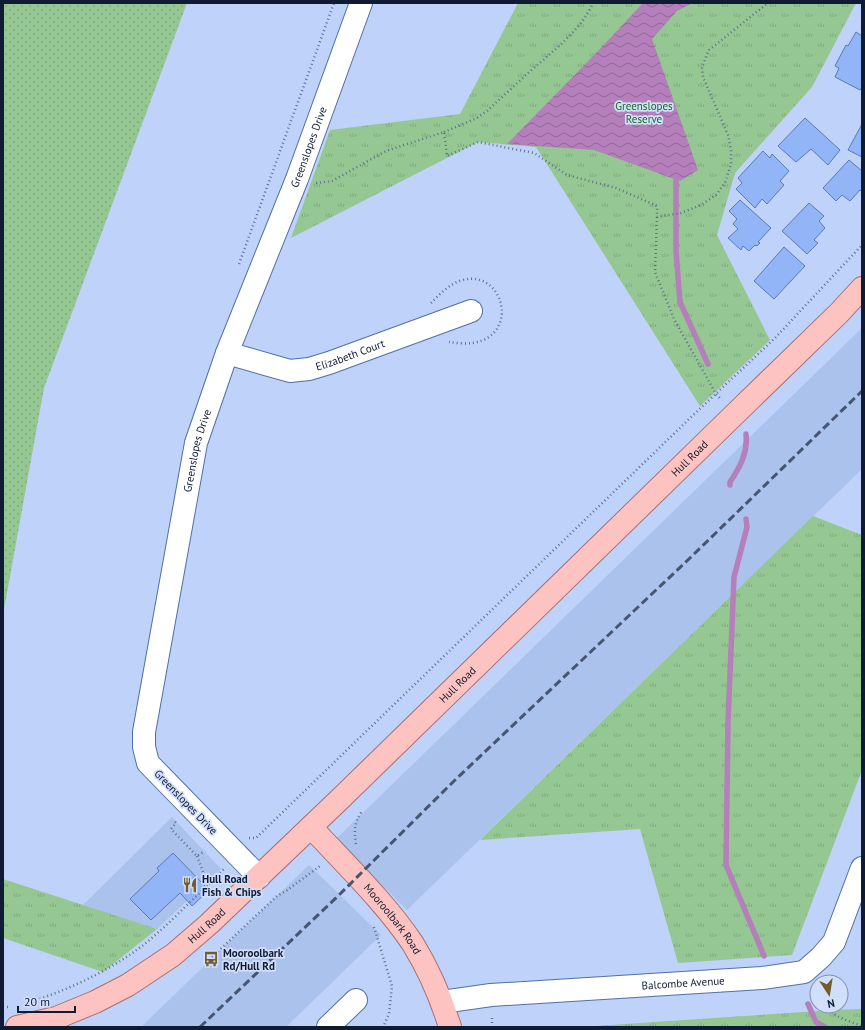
<svg xmlns="http://www.w3.org/2000/svg" width="865" height="1030" font-family="'PT Sans',sans-serif">
<style>
.built{fill:#abc2ec}
.grass{fill:url(#grass-dots)}
.park{fill:url(#park-tufts)}
.water{fill:url(#water-waves)}
.lines{fill:none;stroke-linecap:round;stroke-linejoin:round}
.stream{stroke:#b47fba;stroke-width:5.5}
.building{fill:#92b5f8;stroke:#5b79b5}
.minor-casing{stroke:#516fa9;stroke-width:24}
.major-casing{stroke:#a96e73;stroke-width:24}
.path{stroke:#617190;stroke-width:2.5;stroke-dasharray:1 3;stroke-linecap:butt}
.minor{stroke:#fff;stroke-width:22}
.major{stroke:#fdc3c0;stroke-width:22}
.rail{stroke:#465571;stroke-width:3;stroke-dasharray:8 4;stroke-linecap:butt}
.labels{text-anchor:middle;stroke-width:3.5;stroke-linejoin:round;paint-order:stroke}
.park-label{font-size:11px;fill:#1c6a1d;stroke:#d1dffa}
.street-label{font-size:11px;fill:#0f1b32;stroke:#d1dffa}
.poi-label{font-size:11px;font-weight:bold;fill:#0f1b32;stroke:#d1dffa;text-anchor:start}
</style>
<defs>
<pattern id="grass-dots" width="8" height="8" patternUnits="userSpaceOnUse"><rect width="8" height="8" fill="#95c792"/><path d="M2 2h.1M6 6h.1" fill="none" stroke="#7faa7e" stroke-width="1.8" stroke-linecap="round"/></pattern>
<pattern id="park-tufts" width="24" height="20" patternUnits="userSpaceOnUse"><rect width="24" height="20" fill="#95c792"/><path d="M3 7l-1-3M5 7V3M7 7l1-3M15 17l-1-3M17 17v-4M19 17l1-3" fill="none" stroke="#7faa7e"/></pattern>
<pattern id="water-waves" width="16" height="10" patternUnits="userSpaceOnUse"><rect width="16" height="10" fill="#b47fba"/><path d="M0 5q4-4 8 0t8 0" fill="none" stroke="#916798"/></pattern>
</defs>
<rect width="100%" height="100%" fill="#bed2fa"/>
<!-- built -->
<path class="built" d="M862,328v141l-455,441 -71,-71z
M172,817l49,52 -64,60 -75,-23z
M309,865l72,70 -95,92h-145z"/>
<!-- grass -->
<path class="grass" d="M3,3h184l-143,385 -41,227z"/>
<!-- park -->
<path class="park" d="M518,3h338l-44,84 -77,86 -18,62 53,105 -70,66 -164,-259 -58,-5 -187,96 39,-108 130,-16z
M813,516l49,19v235l-70,185 -114,8 -38,-134 -160,11z
M3,879l154,50 -54,43 -100,-34z
M862,1009v18h-281l252,-17z"/>
<!-- water -->
<path class="water" d="M643,3h49l-15,8 -25,28 46,131 -18,11 -86,-31 -87,-6 92,-94z"/>
<g class="lines">
<!-- stream -->
<path class="stream" d="M676,180v71l4,51 28,62
M730,485v-3c10,-15 18,-29 16,-48
M746,519l1,8 -13,50 -6,146 -2,142 38,91
M808,1004l8,18 9,5"/>
</g>
<!-- building -->
<path class="building" d="M856,32l6,4v51l-2,3 -25,-13 4,-9 -4,-2 11,-21 2,1z
M805,118l35,32 -12,15 -17,-16 -15,13 -18,-16z
M862,124v33l-14,-7z
M763,151l7,7 2,-4 17,17 -9,10 4,4 -17,19 -5,-5 -7,9 -19,-19 6,-6 -4,-5z
M849,160l13,11v20l-2,-1 -10,11 -8,-6 -6,6 -13,-13z
M740,200l31,28 -13,14 2,1 -3,3 -2,-1 -6,6 -6,-5 -2,4 -13,-12 10,-9 -5,-5 4,-5 -8,-8z
M809,203l15,13 -5,5 6,7 -11,12 4,3 -11,11 -25,-23z
M784,247l21,19 -31,33 -20,-18z
M173,853l36,37 -17,16 -12,-13 -29,27 -21,-21 29,-28 -2,-3z"/>
<g class="lines">
<!-- minor casing -->
<g class="minor-casing">
<g id="minor">
<path id="s1" d="M227,353l63,18 19,-2 20,-6 142,-52"/>
<path id="s2" d="M259,877l-111,-114 -4,-16v-15l52,-289 31,-90 70,-174 64,-176"/>
<path id="s3" d="M442,1002l49,-7 271,-17 42,-6 17,-15 13,-15 28,-74"/>
<path d="M328,1027l28,-27"/>
</g>
</g>
<!-- major casing -->
<g class="major-casing">
<g id="major">
<path id="s4" d="M311,827c34,37 74,75 102,117 16,26 28,54 37,83"/>
<path id="s5" d="M17,1027l39,-9 39,-16 33,-17 45,-30 36,-31 130,-124 396,-386 104,-101 23,-25"/>
</g>
</g>
<!-- path -->
<path class="path" d="M444,132l33,-14 10,-7c13,-12 26,-24 39,-36 21,-19 56,-45 67,-72
M316,183l16,-2 54,-30 58,-19 3,24 31,-14 56,11 33,22 49,13 41,18v11l24,-4 20,-8 15,-10 9,-12 6,-19v-14l-3,-15 -25,-58 -1,-10 7,-17 59,-47
M657,217l-2,55 19,47 42,75 5,5
M239,264l95,-261
M431,303c9,-9 19,-20 32,-23 40,-11 58,55 10,63 -7,1 -17,0 -24,-1
M175,822l1,1 -5,6 26,27 8,-5
M249,838h7l429,-415 91,-86 86,-92
M356,844c-2,-14 -2,-20 6,-33
M197,856l11,29 16,-16
M374,927l18,59 -3,28 -6,13
M212,957l65,-61 9,-5 34,-25
M813,989l4,6
M32,1001c34,-10 69,-27 99,-47 28,-19 52,-46 77,-69
M826,1006c9,12 23,15 36,20
M3,1007h7
M492,1027v-12"/>
<!-- minor -->
<use href="#minor" class="minor"/>
<!-- major -->
<use href="#major" class="major"/>
<!-- rail -->
<path class="rail" d="M200,1027l139,-132 115,-114 237,-224 171,-166"/>
</g>
<!-- icons -->
<defs>
<g id="restaurant-bare" transform="scale(1.2)"><path d="M-5-6h1v4h1v-4h1v4h1v-4h1v5L-1.5 .5V6h-2V.5L-5-1ZM5-6V6H3V1.5H1.5Q1.5-4 5-6Z" fill="#745c2d" stroke="#d1dffa" stroke-width="2.5" paint-order="stroke"/></g>
<g id="bus-bare" transform="scale(1.2)"><path d="M-5-6H5V4H4V6H2V4H-2V6H-4V4H-5ZM-3.5-4V0h7V-4ZM-3.5 1.2v1.5H-2V1.2ZM2 1.2v1.5H3.5V1.2Z" fill="#745c2d" stroke="#d1dffa" stroke-width="2.5" paint-order="stroke"/></g>
</defs>
<g fill-rule="evenodd">
<use href="#restaurant-bare" x="190" y="885"/>
<use href="#bus-bare" x="211" y="959"/>
</g>
<g class="labels">
<!-- park labels -->
<g class="park-label">
<text x="644" y="110">Greenslopes<tspan x="644" dy="13">Reserve</tspan></text>
</g>
<!-- street labels -->
<g class="street-label">
<text dy="4" stroke="none"><textPath href="#s2" startOffset="801">Greenslopes Drive</textPath></text>
<text dy="4" stroke="none"><textPath href="#s1" startOffset="128">Elizabeth Court</textPath></text>
<text dy="4" stroke="none"><textPath href="#s2" startOffset="477">Greenslopes Drive</textPath></text>
<text dy="4" stroke="none"><textPath href="#s5" startOffset="890">Hull Road</textPath></text>
<text dy="4" stroke="none"><textPath href="#s5" startOffset="566">Hull Road</textPath></text>
<text transform="translate(186 802) rotate(46)" y="4">Greenslopes Drive</text>
<text dy="4" stroke="none"><textPath href="#s4" startOffset="123">Mooroolbark Road</textPath></text>
<text dy="4" stroke="none"><textPath href="#s5" startOffset="218">Hull Road</textPath></text>
<text dy="4" stroke="none"><textPath href="#s3" startOffset="242">Balcombe Avenue</textPath></text>
</g>
<!-- poi labels -->
<g class="poi-label">
<text x="202" y="883">Hull Road<tspan x="202" dy="13">Fish &amp; Chips</tspan></text>
<text x="223" y="957">Mooroolbark<tspan x="223" dy="13">Rd/Hull Rd</tspan></text>
</g>
</g>
<!-- border -->
<rect width="865" height="1030" fill="none" stroke="#0f1b32" stroke-width="8"/>
<!-- north arrow -->
<g transform="translate(829 994) rotate(168)"><circle r="19" fill="#d1dffa" stroke="#8391aa"/>
<path d="M0-3L7 15L0 10L-7 15Z" fill="#745c2d"/>
<text y="-6" font-size="11" font-weight="bold" text-anchor="middle" fill="#0f1b32">N</text>
</g>
<!-- scale -->
<path d="M18 1006v6h57v-6" fill="none" stroke="#0f1b32" stroke-width="2"/>
<text x="24" y="1006" font-size="12" fill="#0f1b32" stroke="#d1dffa" stroke-width="3" paint-order="stroke">20 m</text>
</svg>
